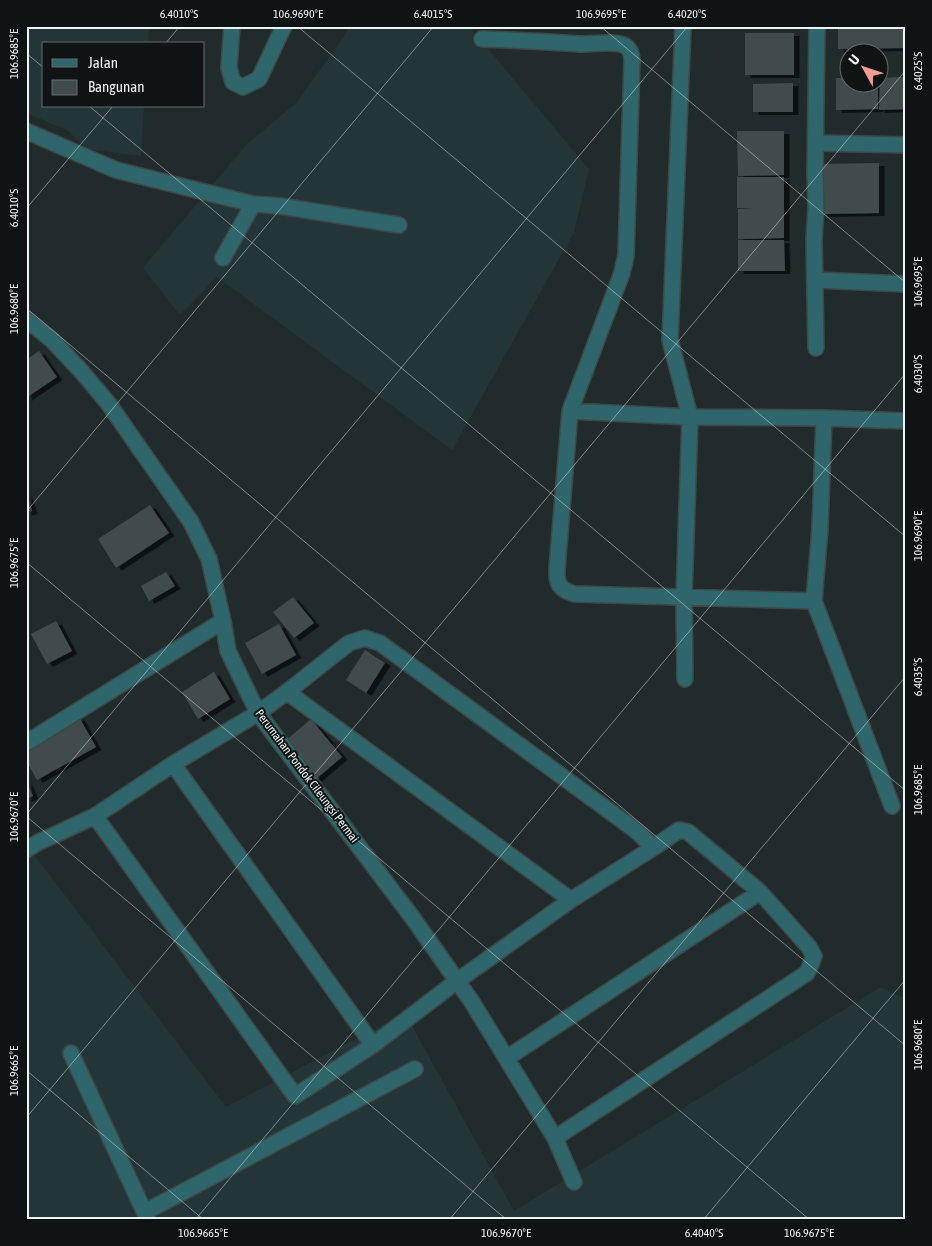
<svg xmlns="http://www.w3.org/2000/svg" width="932" height="1246" font-family="'Asap Condensed',sans-serif">
<style>
.built{fill:#243537}
.building{fill:#424b4c;filter:url(#shadow)}
.lines{fill:none;stroke-linecap:round;stroke-linejoin:round}
.minor-casing{stroke:#3f4748;stroke-width:18}
.minor{stroke:#2e666b;stroke-width:15}
.ticks{fill:none;stroke:#eef4f4;stroke-width:1;stroke-opacity:0.45}
.labels{text-anchor:middle;stroke-width:4;stroke-linejoin:round;paint-order:stroke}
.street-label{font-size:12px;fill:#eef4f4;stroke:#0f1313}
.neatline{fill:none;stroke:#eef4f4;stroke-width:2}
.ticks-label{font-size:12px;text-anchor:middle;fill:#eef4f4}
</style>
<defs>
<filter id="shadow"><feDropShadow dx="5.5" dy="3" stdDeviation="0" flood-color="#0009"/></filter>
</defs>
<rect width="100%" height="100%" fill="#222b2c"/>
<!-- built -->
<path class="built" d="M26,26h123l-1,18h-104v62h100l-3,50 -54,-7 -20,-19 -41,-17z
M349,26h120l120,143 -15,63 -122,218 -235,-173 -37,38 -37,-47 103,-123 50,-42 50,-69z
M29,848l197,259 179,-94 109,198 367,-224 25,12v221h-880v-371z"/>
<!-- building -->
<path class="building" d="M838,26h68v22l-68,1z
M745,33h49v42h-49z
M901,77h5v32l-27,1 1,-32z
M836,78h14v4h28v27l-42,1z
M793,83v29h-40v-28z
M737,131h47v44l-46,1z
M879,163v50l-57,1 -1,-50z
M737,177h47v61l-46,1v-30l15,-1h-16z
M738,240h46l1,31h-47z
M39,351l18,26 -31,21v-38z
M26,492l6,19 -6,2z
M150,505l19,28 -53,35 -18,-29z
M166,572l9,14 -26,15 -8,-15z
M293,597l21,26 -20,15 -21,-26z
M56,621l16,30 -25,13 -16,-30z
M279,624l17,31 -34,19 -17,-31z
M365,650l20,13 -19,30 -20,-13z
M214,672l16,27 -32,20 -16,-27z
M79,717l17,30 -59,33 -11,-20v-13z
M311,719l31,38 -26,22 -32,-37z
M26,780l7,16 -7,3z"/>
<g class="lines">
<!-- minor casing -->
<g class="minor-casing">
<path id="minor" d="M232,26l-3,42 4,14 10,5 16,-8 25,-53
M683,26l-13,314 20,77 -6,180 1,82
M482,39c33,1 66,3 100,5 11,0 36,-4 45,3 4,4 5,9 5,14l-6,194 -4,18 -52,138 -13,158c-1,15 3,21 18,25l239,7 78,205
M26,131l90,39 137,34 -30,54
M816,143l90,2
M253,204l27,2 119,19
M816,280l90,4
M26,319l26,21 30,32 26,31 83,119 18,37 14,62 5,30 30,62 154,204 60,85 83,136 19,44
M816,348l-2,-109 2,-30 -1,-36 2,-147
M570,411l120,6 134,1 -4,110 -6,73
M824,418l82,3
M287,692l284,208
M26,743l197,-122
M173,764l200,281
M95,816l200,280 78,-51 84,-64 114,-81 82,-52
M26,850l11,-7 58,-27 78,-52 85,-51 29,-21 62,-49 16,-5 15,5 247,181 14,11 12,13 26,-18 9,2 72,60 49,55 5,9 -3,8 -4,9 -252,165
M71,1053l77,167
M507,1058l253,-166
M145,1212l270,-143"/>
</g>
<!-- minor -->
<use href="#minor" class="minor"/>
</g>
<!-- ticks -->
<path class="ticks" d="M297,26l609,511M600,26l306,257M903,26l3,3M165,44l15,-18M26,53l18,15M89,106l817,685M26,209l87,-103M26,308l880,738M26,512l408,-486M26,562l784,658M26,815l662,-789M26,816l481,404M26,1070l178,150M26,1118l880,-1048M195,1220l711,-847M449,1220l457,-544M703,1220l203,-241"/>
<g class="labels">
<!-- street labels -->
<g class="street-label">
<text transform="translate(307 776) rotate(53)" y="4">Perumahan Pondok Cileungsi Permai</text>
</g>
</g>
<!-- border -->
<rect width="932" height="1246" fill="none" stroke="#0f1313" stroke-width="55"/>
<!-- legend -->
<rect x="42" y="42" width="162" height="65" fill="#0f1313" stroke="#686d6d"/>
<rect x="52" y="59" width="25" height="8" fill="#2e666b" stroke="#686d6d"/>
<text x="88" y="68" font-size="15" fill="#eef4f4">Jalan</text>
<rect x="52" y="80" width="25" height="15" fill="#424b4c" stroke="#686d6d"/>
<text x="88" y="92" font-size="15" fill="#eef4f4">Bangunan</text>
<!-- north arrow -->
<g transform="translate(864 68) rotate(310)"><circle r="24" fill="#0f1313" stroke="#686d6d"/>
<path d="M0-4L9 19L0 12L-9 19Z" fill="#f59c90"/>
<text y="-8" font-size="14" font-weight="bold" text-anchor="middle" fill="#eef4f4">U</text>
</g>
<rect x="28" y="28" width="876" height="1190" class="neatline"/>
<g class="ticks-label">
<text x="179" y="18">6.4010°S</text>
<text x="298" y="18">106.9690°E</text>
<text x="433" y="18">6.4015°S</text>
<text x="601" y="18">106.9695°E</text>
<text x="687" y="18">6.4020°S</text>
<text transform="translate(14 54) rotate(-90)" y="4">106.9685°E</text>
<text transform="translate(918 71) rotate(-90)" y="4">6.4025°S</text>
<text transform="translate(14 208) rotate(-90)" y="4">6.4010°S</text>
<text transform="translate(918 282) rotate(-90)" y="4">106.9695°E</text>
<text transform="translate(14 309) rotate(-90)" y="4">106.9680°E</text>
<text transform="translate(918 374) rotate(-90)" y="4">6.4030°S</text>
<text transform="translate(918 536) rotate(-90)" y="4">106.9690°E</text>
<text transform="translate(14 563) rotate(-90)" y="4">106.9675°E</text>
<text transform="translate(918 677) rotate(-90)" y="4">6.4035°S</text>
<text transform="translate(918 790) rotate(-90)" y="4">106.9685°E</text>
<text transform="translate(14 817) rotate(-90)" y="4">106.9670°E</text>
<text transform="translate(918 1045) rotate(-90)" y="4">106.9680°E</text>
<text transform="translate(14 1071) rotate(-90)" y="4">106.9665°E</text>
<text x="203" y="1237">106.9665°E</text>
<text x="506" y="1237">106.9670°E</text>
<text x="704" y="1237">6.4040°S</text>
<text x="809" y="1237">106.9675°E</text>
</g>
</svg>
